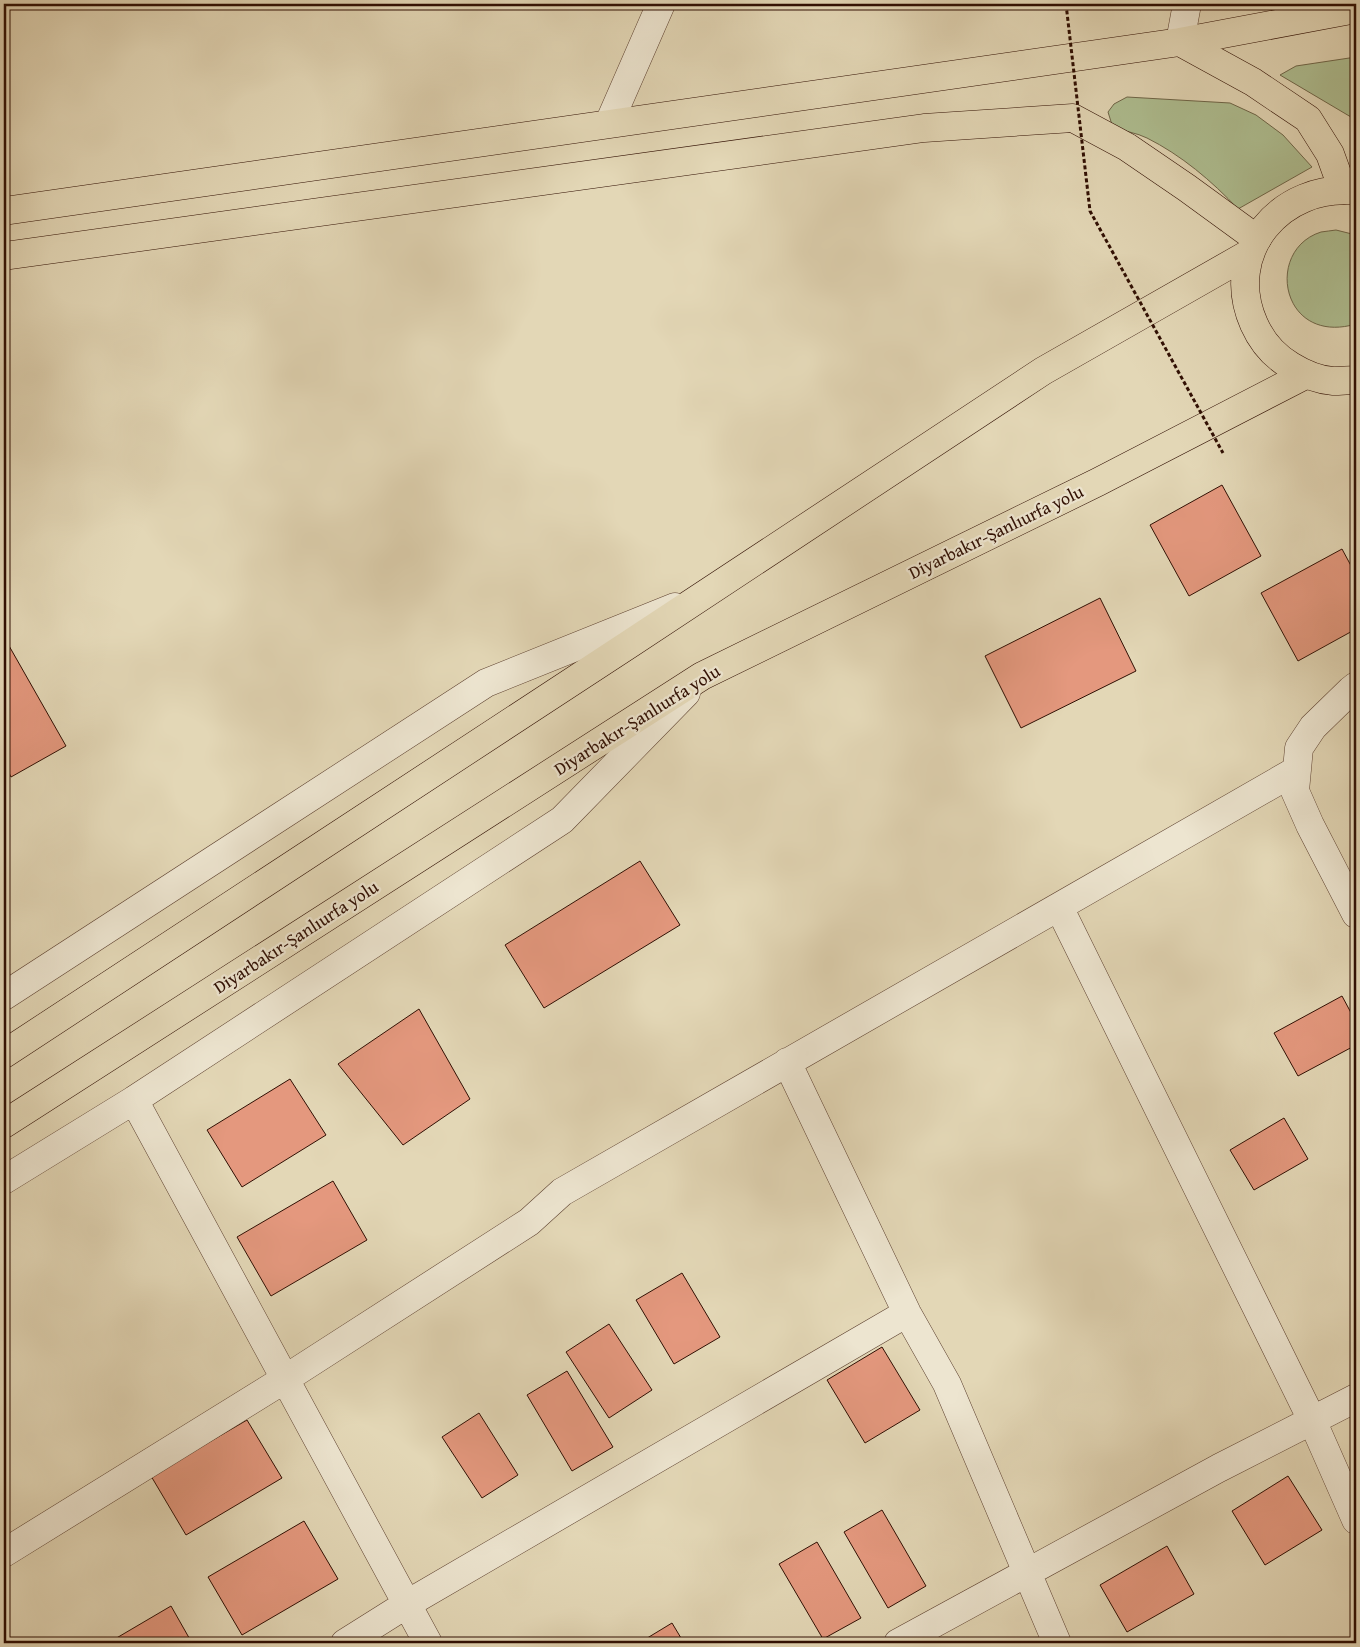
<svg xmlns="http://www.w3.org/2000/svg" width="1360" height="1647" font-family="'Gentium Book Plus',serif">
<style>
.green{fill:#afbf92;stroke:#70674a}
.building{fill:#e4987e;stroke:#300f03}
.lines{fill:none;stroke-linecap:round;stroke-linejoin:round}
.minor-casing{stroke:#5d4130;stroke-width:29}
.major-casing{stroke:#300f03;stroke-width:29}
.highway-casing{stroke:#300f03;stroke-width:29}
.minor{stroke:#ede5d0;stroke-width:28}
.major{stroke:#e3d7b6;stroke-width:28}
.highway{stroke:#e3d7b6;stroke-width:28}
.path-bridge{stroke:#300f03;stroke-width:3;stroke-dasharray:4 2.5;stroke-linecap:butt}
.labels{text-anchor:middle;stroke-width:4.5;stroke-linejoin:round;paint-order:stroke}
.street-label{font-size:18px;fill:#300f03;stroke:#ede5d0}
</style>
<rect width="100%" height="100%" fill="#e3d7b6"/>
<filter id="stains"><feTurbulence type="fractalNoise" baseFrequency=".004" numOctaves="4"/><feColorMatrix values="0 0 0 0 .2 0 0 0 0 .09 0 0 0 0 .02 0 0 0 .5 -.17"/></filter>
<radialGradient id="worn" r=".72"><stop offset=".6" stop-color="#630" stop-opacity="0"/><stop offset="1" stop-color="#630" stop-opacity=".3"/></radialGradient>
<!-- green -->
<path class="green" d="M1356,57v63l-76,-45 16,-9z
M1127,97l103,6 26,12 27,20 29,32 -74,42c-26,-28 -57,-54 -91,-71 -10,-5 -23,-7 -34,-10l-5,-16 6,-8z
M1336,230l20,5v89c-75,22 -92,-74 -35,-92 5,-1 10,-1 15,-2z"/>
<!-- building -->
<path class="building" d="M1222,485l39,71 -72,40 -39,-71z
M1342,549l14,26v54l-58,32 -37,-68z
M1100,598l36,73 -115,57 -36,-72z
M4,637l62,109 -55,31 -7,-14z
M640,861l40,64 -136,83 -39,-63z
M1342,996l14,26v23l-58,31 -24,-43z
M419,1009l51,90 -67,46 -65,-81z
M290,1079l36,56 -84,52 -35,-57z
M1284,1118l24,41 -54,31 -24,-40z
M333,1181l34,59 -96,56 -34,-59z
M682,1273l38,64 -46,27 -38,-64z
M609,1324l43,66 -43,28 -43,-66z
M882,1347l38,63 -55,33 -38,-63z
M567,1371l46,76 -41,24 -45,-76z
M479,1413l39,62 -36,23 -40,-61z
M247,1420l35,58 -96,57 -35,-59z
M1288,1476l34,54 -57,35 -33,-54z
M882,1510l44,76 -38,22 -44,-76z
M304,1521l34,58 -96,56 -34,-58z
M817,1542l44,76 -38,21 -44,-75z
M1167,1546l27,48 -67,38 -27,-47z
M171,1606l21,37h-84z
M672,1623l12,20h-45z"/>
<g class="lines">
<!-- minor casing -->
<g class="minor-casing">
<path id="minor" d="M1180,42l7,-38
M609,123l52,-119
M1356,686l-5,4 -38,37 -14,21 -4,43 15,34 46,89
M1059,907l253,513 44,100
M4,996l482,-313 189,-76
M787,1062l120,251 40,71 110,259
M134,1100l294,543
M4,1180l130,-80 428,-280 124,-127
M4,1553l281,-174 244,-157 33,-30 735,-422
M345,1643l62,-39 500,-291
M898,1643l321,-175 137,-70"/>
</g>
<!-- major casing -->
<g class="major-casing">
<path id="major" d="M1180,42l73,40 55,37 22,35 13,36
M4,211l1176,-169 176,-33
M4,256l920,-128 149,-10 54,29 60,41 70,51"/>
</g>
<!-- highway casing -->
<g class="highway-casing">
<path id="highway" d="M1356,191c-75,-8 -134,61 -102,133 8,18 20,32 37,42 13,8 27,14 42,15 8,0 16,-1 23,-1
M4,1054l627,-411 412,-272 207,-118
M4,1124l698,-448 396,-194 207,-107"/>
</g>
<!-- minor -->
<use href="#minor" class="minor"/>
<!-- major -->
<use href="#major" class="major"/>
<!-- highway -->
<use href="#highway" class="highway"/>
<!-- path-bridge -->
<path class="path-bridge" d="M1066,4l24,207 133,242"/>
</g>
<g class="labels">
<!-- street labels -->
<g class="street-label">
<text transform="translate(996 532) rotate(-26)" y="6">Diyarbakır-Şanlıurfa yolu</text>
<text transform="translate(637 720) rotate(-32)" y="6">Diyarbakır-Şanlıurfa yolu</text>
<text transform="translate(296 937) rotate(-33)" y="6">Diyarbakır-Şanlıurfa yolu</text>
</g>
</g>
<!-- margin -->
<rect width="1360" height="1647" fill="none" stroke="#e3d7b6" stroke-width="20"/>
<rect x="5" y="5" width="1350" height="1637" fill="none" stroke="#300f03" stroke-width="2.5"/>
<rect x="10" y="10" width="1340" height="1627" fill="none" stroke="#300f03"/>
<rect width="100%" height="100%" filter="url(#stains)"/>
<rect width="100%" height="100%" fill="url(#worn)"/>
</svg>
